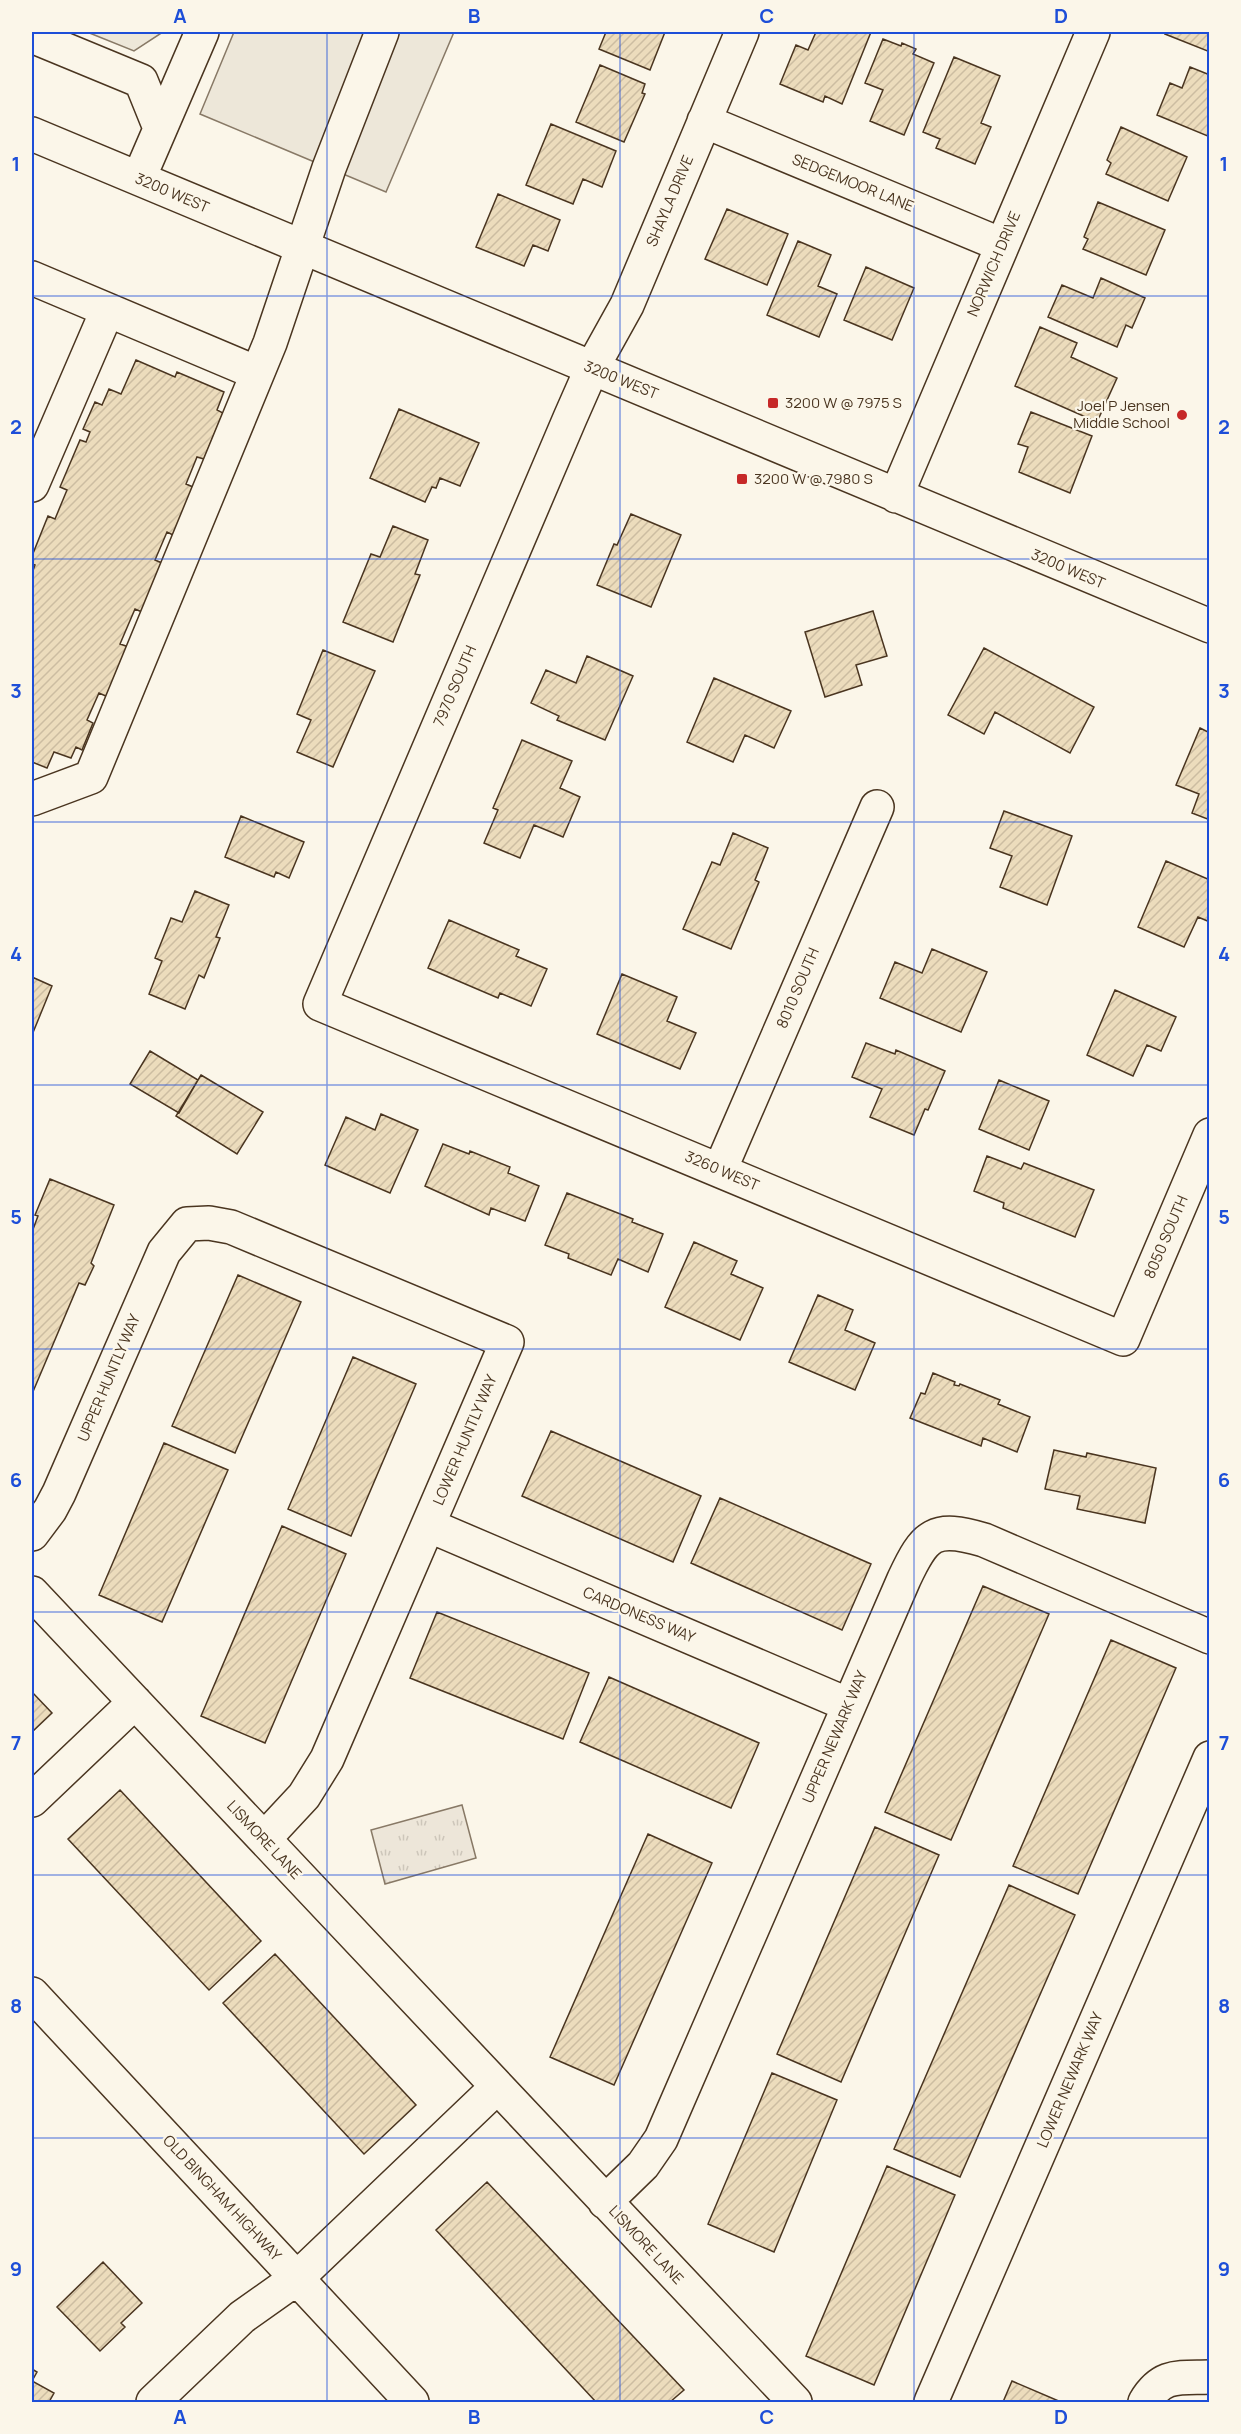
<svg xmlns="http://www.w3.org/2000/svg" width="1241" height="2434" font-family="Manrope,sans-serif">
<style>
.park{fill:url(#park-tufts);stroke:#887966;stroke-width:1.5}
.parking{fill:#ede7d9;stroke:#887966;stroke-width:1.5}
.building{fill:url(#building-hatch);stroke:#4a3520;stroke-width:1.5}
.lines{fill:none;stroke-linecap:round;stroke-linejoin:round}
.minor-casing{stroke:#4a3520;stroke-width:36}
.minor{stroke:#fbf6e9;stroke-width:33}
.grid{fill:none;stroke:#1d4ed8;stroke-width:1.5;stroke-opacity:0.55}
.poi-dot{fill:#c62828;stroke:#fbf6e9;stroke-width:2}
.labels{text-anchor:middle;stroke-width:4.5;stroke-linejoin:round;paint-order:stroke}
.street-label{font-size:15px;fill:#4a3520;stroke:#fbf6e9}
.poi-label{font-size:15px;fill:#4a3520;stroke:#fbf6e9;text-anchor:start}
.neatline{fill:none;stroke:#1d4ed8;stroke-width:2}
.grid-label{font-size:20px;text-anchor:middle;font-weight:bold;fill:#1d4ed8}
</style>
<defs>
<pattern id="park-tufts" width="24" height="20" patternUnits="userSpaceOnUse" patternTransform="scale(1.5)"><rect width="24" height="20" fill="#ede6d9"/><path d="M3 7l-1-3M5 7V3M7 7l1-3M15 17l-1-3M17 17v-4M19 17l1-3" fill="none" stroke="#cdc6ba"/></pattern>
<pattern id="building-hatch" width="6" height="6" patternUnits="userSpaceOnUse" patternTransform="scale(1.5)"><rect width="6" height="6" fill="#ecdcbc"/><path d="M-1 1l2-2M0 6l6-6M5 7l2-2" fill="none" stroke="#ccbda1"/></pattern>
</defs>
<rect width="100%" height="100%" fill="#fbf6e9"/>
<!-- park -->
<path class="park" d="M462,1805l14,53 -91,26 -14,-54z"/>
<!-- parking -->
<path class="parking" d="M87,32h76l-29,19z
M234,32h220l-68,160 -186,-78z"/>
<!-- building -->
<path class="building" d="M606,32h59l-15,38 -51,-21z
M816,32h55l-29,72 -17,-8 -2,6 -43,-18 16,-39 12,5z
M1166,32h44v20l-45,-18z
M883,39l18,7 1,-3 14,6 -3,5 21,9 -30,72 -34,-14 13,-31 -18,-7z
M954,57l46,19 -19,47 10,4 -16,37 -39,-16 4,-9 -17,-7z
M600,65l45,19 -3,9 3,1 -21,48 -48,-20z
M1190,67l20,8v62l-53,-22 13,-32 12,5z
M551,124l65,27 -14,36 -19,-8 -10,25 -47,-19z
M1121,127l66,30 -19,44 -62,-27 5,-11 -4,-3z
M498,194l62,26 -12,31 -15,-6 -9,21 -48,-19z
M1098,202l67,28 -19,45 -63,-26 5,-10 -4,-2z
M727,209l61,25 -21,51 -62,-26z
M798,241l33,14 -13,31 19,8 -18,43 -52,-22z
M866,267l48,21 -22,52 -48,-20z
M1101,278l44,20 -13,30 -6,-3 -9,22 -69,-30 14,-32 31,13z
M1040,327l37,16 -6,14 46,21 -20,44 -82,-36z
M136,360l39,17 2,-5 47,20 -7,18 6,3 -19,46 -7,-2 -11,27 7,3 -20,48 -6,-3 -12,28 7,3 -20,49 -7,-3 -15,35 9,3 -21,50 -9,-4 -12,27 6,3 -11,27 -6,-3 -5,11 -17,-6 -7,16 -15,-6v-189l3,-8 -3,-1v-8l16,-40 7,3 12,-29 -7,-3 20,-47 6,2 4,-10 -7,-3 12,-27 7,3 7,-16 12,5z
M399,409l80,34 -19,43 -20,-8 -4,10 -4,-1 -7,15 -55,-24z
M1031,412l61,24 -22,57 -51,-21 9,-25 -10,-3z
M631,514l50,21 -30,72 -54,-22 17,-41 3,1z
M393,526l35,14 -13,34 5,1 -27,67 -50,-20 28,-68 9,3z
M873,611l14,45 -31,9 6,20 -37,12 -20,-65z
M984,648l110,59 -24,46 -75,-41 -11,22 -36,-19z
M323,650l52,21 -42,96 -36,-15 14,-32 -14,-6z
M587,656l46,20 -28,64 -48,-20 2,-4 -28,-13 15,-33 30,13z
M714,678l77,33 -17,37 -29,-13 -12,27 -46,-20z
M1200,728l10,5v87l-18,-7 7,-19 -23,-9z
M522,740l50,21 -12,27 20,9 -17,40 -29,-12 -14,33 -36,-15 14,-33 -5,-2z
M1004,811l68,25 -25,69 -47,-18 12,-31 -22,-8z
M241,816l63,26 -15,36 -13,-6 -2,5 -49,-20z
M733,833l35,15 -13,32 4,2 -28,67 -48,-20 29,-67 8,3z
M1166,861l44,19v42l-12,-5 -14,30 -46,-20z
M195,891l34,14 -13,32 4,1 -16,40 -5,-3 -14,34 -36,-15 13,-33 -7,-3 16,-40 11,4z
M449,920l70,30 -3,6 31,13 -16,37 -31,-13 -2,5 -70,-30z
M932,949l55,23 -26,60 -81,-34 15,-36 27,11z
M622,974l55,23 -10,24 29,12 -16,36 -83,-35z
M32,977l20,9 -20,49z
M1115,990l61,27 -15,34 -14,-6 -14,31 -46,-21z
M866,1043l29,11 1,-4 49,21 -17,39 -3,-1 -11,26 -44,-18 12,-28 -30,-12z
M150,1051l48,29 -19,33 -49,-29z
M201,1075l62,37 -26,42 -61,-38z
M999,1080l50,21 -20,49 -50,-21z
M381,1114l37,16 -28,63 -65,-28 21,-48 29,13z
M443,1144l26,10 1,-3 40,16 -2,6 31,13 -14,35 -34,-13 -2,7 -64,-29z
M987,1156l34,13 3,-6 70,27 -19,47 -72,-29 1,-5 -30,-12z
M50,1179l64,26 -23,58 3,3 -9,19 -6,-2 -47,111v-162l6,-16 -3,-1z
M567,1193l66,26 -1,3 31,12 -15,38 -30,-13 -7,16 -43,-17 1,-4 -24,-9z
M694,1242l43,19 -6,13 32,14 -23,52 -75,-33z
M238,1275l63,27 -66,151 -63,-27z
M818,1295l35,15 -8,20 30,13 -20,47 -66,-28z
M353,1357l63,27 -65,152 -63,-27z
M933,1373l22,9 -1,3 5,1 1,-2 40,16 -2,4 32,13 -13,35 -34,-14 -2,8 -71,-28 11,-25 4,1z
M551,1431l150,65 -28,66 -151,-66z
M164,1443l64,27 -66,152 -63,-27z
M1054,1450l32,7 1,-4 69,15 -11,55 -68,-14 3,-13 -35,-7z
M720,1498l151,66 -29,66 -151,-67z
M282,1526l64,28 -81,189 -64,-27z
M983,1586l66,28 -98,226 -66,-28z
M437,1612l152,61 -26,66 -153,-61z
M1111,1640l65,28 -98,226 -65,-28z
M609,1677l150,66 -28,65 -151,-66z
M32,1692l20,21 -20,19z
M120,1790l141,151 -52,49 -141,-151z
M875,1827l64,28 -98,227 -64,-28z
M648,1834l64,29 -98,222 -64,-28z
M1009,1885l66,30 -115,262 -66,-28z
M275,1954l141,151 -52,49 -141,-151z
M772,2073l65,27 -63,152 -66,-28z
M887,2166l68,29 -81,190 -68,-29z
M487,2182l197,208 -14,12h-74l-160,-172z
M103,2262l39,41 -21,20 4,4 -25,24 -43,-44z
M32,2369l5,3 -5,9 22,12 -5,9h-17z
M1012,2381l49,21h-58z"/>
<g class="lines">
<!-- minor casing -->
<g class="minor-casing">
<path id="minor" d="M742,32l-115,273 -35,63 -22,50 -250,586 803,335 87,-204
M32,36l109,45 19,47
M704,121l298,124
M32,134l1178,492
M139,178l63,-146
M32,278l225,95
M32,485l75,-174
M896,496l197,-464
M32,799l59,-22 179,-434 59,-175 53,-136
M720,1170l157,-363
M428,1525l421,180
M32,1534l18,-24 9,-17 105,-241 23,-28 22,-1 22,4 276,115 -180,417 -23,37 -40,43
M32,1593l763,809
M32,1800l103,-98
M32,1994l380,408
M605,2202l38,-37 18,-26 243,-560c21,-45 30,-54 80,-39l226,97
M153,2402l89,-85 55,-39 200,-191
M931,2402l279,-644
M1145,2402c17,-29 34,-24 65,-25"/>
</g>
<!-- minor -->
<use href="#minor" class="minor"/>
</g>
<!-- grid -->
<path class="grid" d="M327,32v2370M620,32v2370M914,32v2370M32,296h1178M32,559h1178M32,822h1178M32,1085h1178M32,1349h1178M32,1612h1178M32,1875h1178M32,2138h1178"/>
<!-- markers -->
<g class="poi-dot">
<rect x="767" y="397" width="12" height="12" rx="3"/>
<circle cx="1182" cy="415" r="6"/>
<rect x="736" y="473" width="12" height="12" rx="3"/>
</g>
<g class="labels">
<!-- street labels -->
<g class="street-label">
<text transform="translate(853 183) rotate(22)" y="5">SEDGEMOOR LANE</text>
<text transform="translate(172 193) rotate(23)" y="5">3200 WEST</text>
<text transform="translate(670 201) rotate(-67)" y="5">SHAYLA DRIVE</text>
<text transform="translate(994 264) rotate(-67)" y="5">NORWICH DRIVE</text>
<text transform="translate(621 380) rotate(22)" y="5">3200 WEST</text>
<text transform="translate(1068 569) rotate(23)" y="5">3200 WEST</text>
<text transform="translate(455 686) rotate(-67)" y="5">7970 SOUTH</text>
<text transform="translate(798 988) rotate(-67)" y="5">8010 SOUTH</text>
<text transform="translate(722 1171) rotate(23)" y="5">3260 WEST</text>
<text transform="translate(1166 1237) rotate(-67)" y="5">8050 SOUTH</text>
<text transform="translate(109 1378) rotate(-67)" y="5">UPPER HUNTLY WAY</text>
<text transform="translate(465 1440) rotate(-67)" y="5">LOWER HUNTLY WAY</text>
<text transform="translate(639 1615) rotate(23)" y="5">CARDONESS WAY</text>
<text transform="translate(835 1737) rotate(-67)" y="5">UPPER NEWARK WAY</text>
<text transform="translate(264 1840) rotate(47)" y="5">LISMORE LANE</text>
<text transform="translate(1070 2080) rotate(-67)" y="5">LOWER NEWARK WAY</text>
<text transform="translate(222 2198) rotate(47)" y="5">OLD BINGHAM HIGHWAY</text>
<text transform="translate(646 2245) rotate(47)" y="5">LISMORE LANE</text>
</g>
<!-- poi labels -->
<g class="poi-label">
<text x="785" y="408">3200 W @ 7975 S</text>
<text x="1170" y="411" text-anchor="end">Joel P Jensen<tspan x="1170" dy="17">Middle School</tspan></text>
<text x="754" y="484">3200 W @ 7980 S</text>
</g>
</g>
<!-- border -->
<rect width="1241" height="2434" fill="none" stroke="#fbf6e9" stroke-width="66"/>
<rect x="33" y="33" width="1175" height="2368" class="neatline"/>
<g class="grid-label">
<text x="180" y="23">A</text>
<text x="474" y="23">B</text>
<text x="767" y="23">C</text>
<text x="1061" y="23">D</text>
<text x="16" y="171">1</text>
<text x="1224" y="171">1</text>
<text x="16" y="434">2</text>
<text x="1224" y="434">2</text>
<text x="16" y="698">3</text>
<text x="1224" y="698">3</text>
<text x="16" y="961">4</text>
<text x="1224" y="961">4</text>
<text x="16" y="1224">5</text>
<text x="1224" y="1224">5</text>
<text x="16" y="1487">6</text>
<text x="1224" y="1487">6</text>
<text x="16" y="1750">7</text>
<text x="1224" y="1750">7</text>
<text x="16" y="2013">8</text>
<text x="1224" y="2013">8</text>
<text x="16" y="2276">9</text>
<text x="1224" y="2276">9</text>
<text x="180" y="2424">A</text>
<text x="474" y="2424">B</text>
<text x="767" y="2424">C</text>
<text x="1061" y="2424">D</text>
</g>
</svg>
